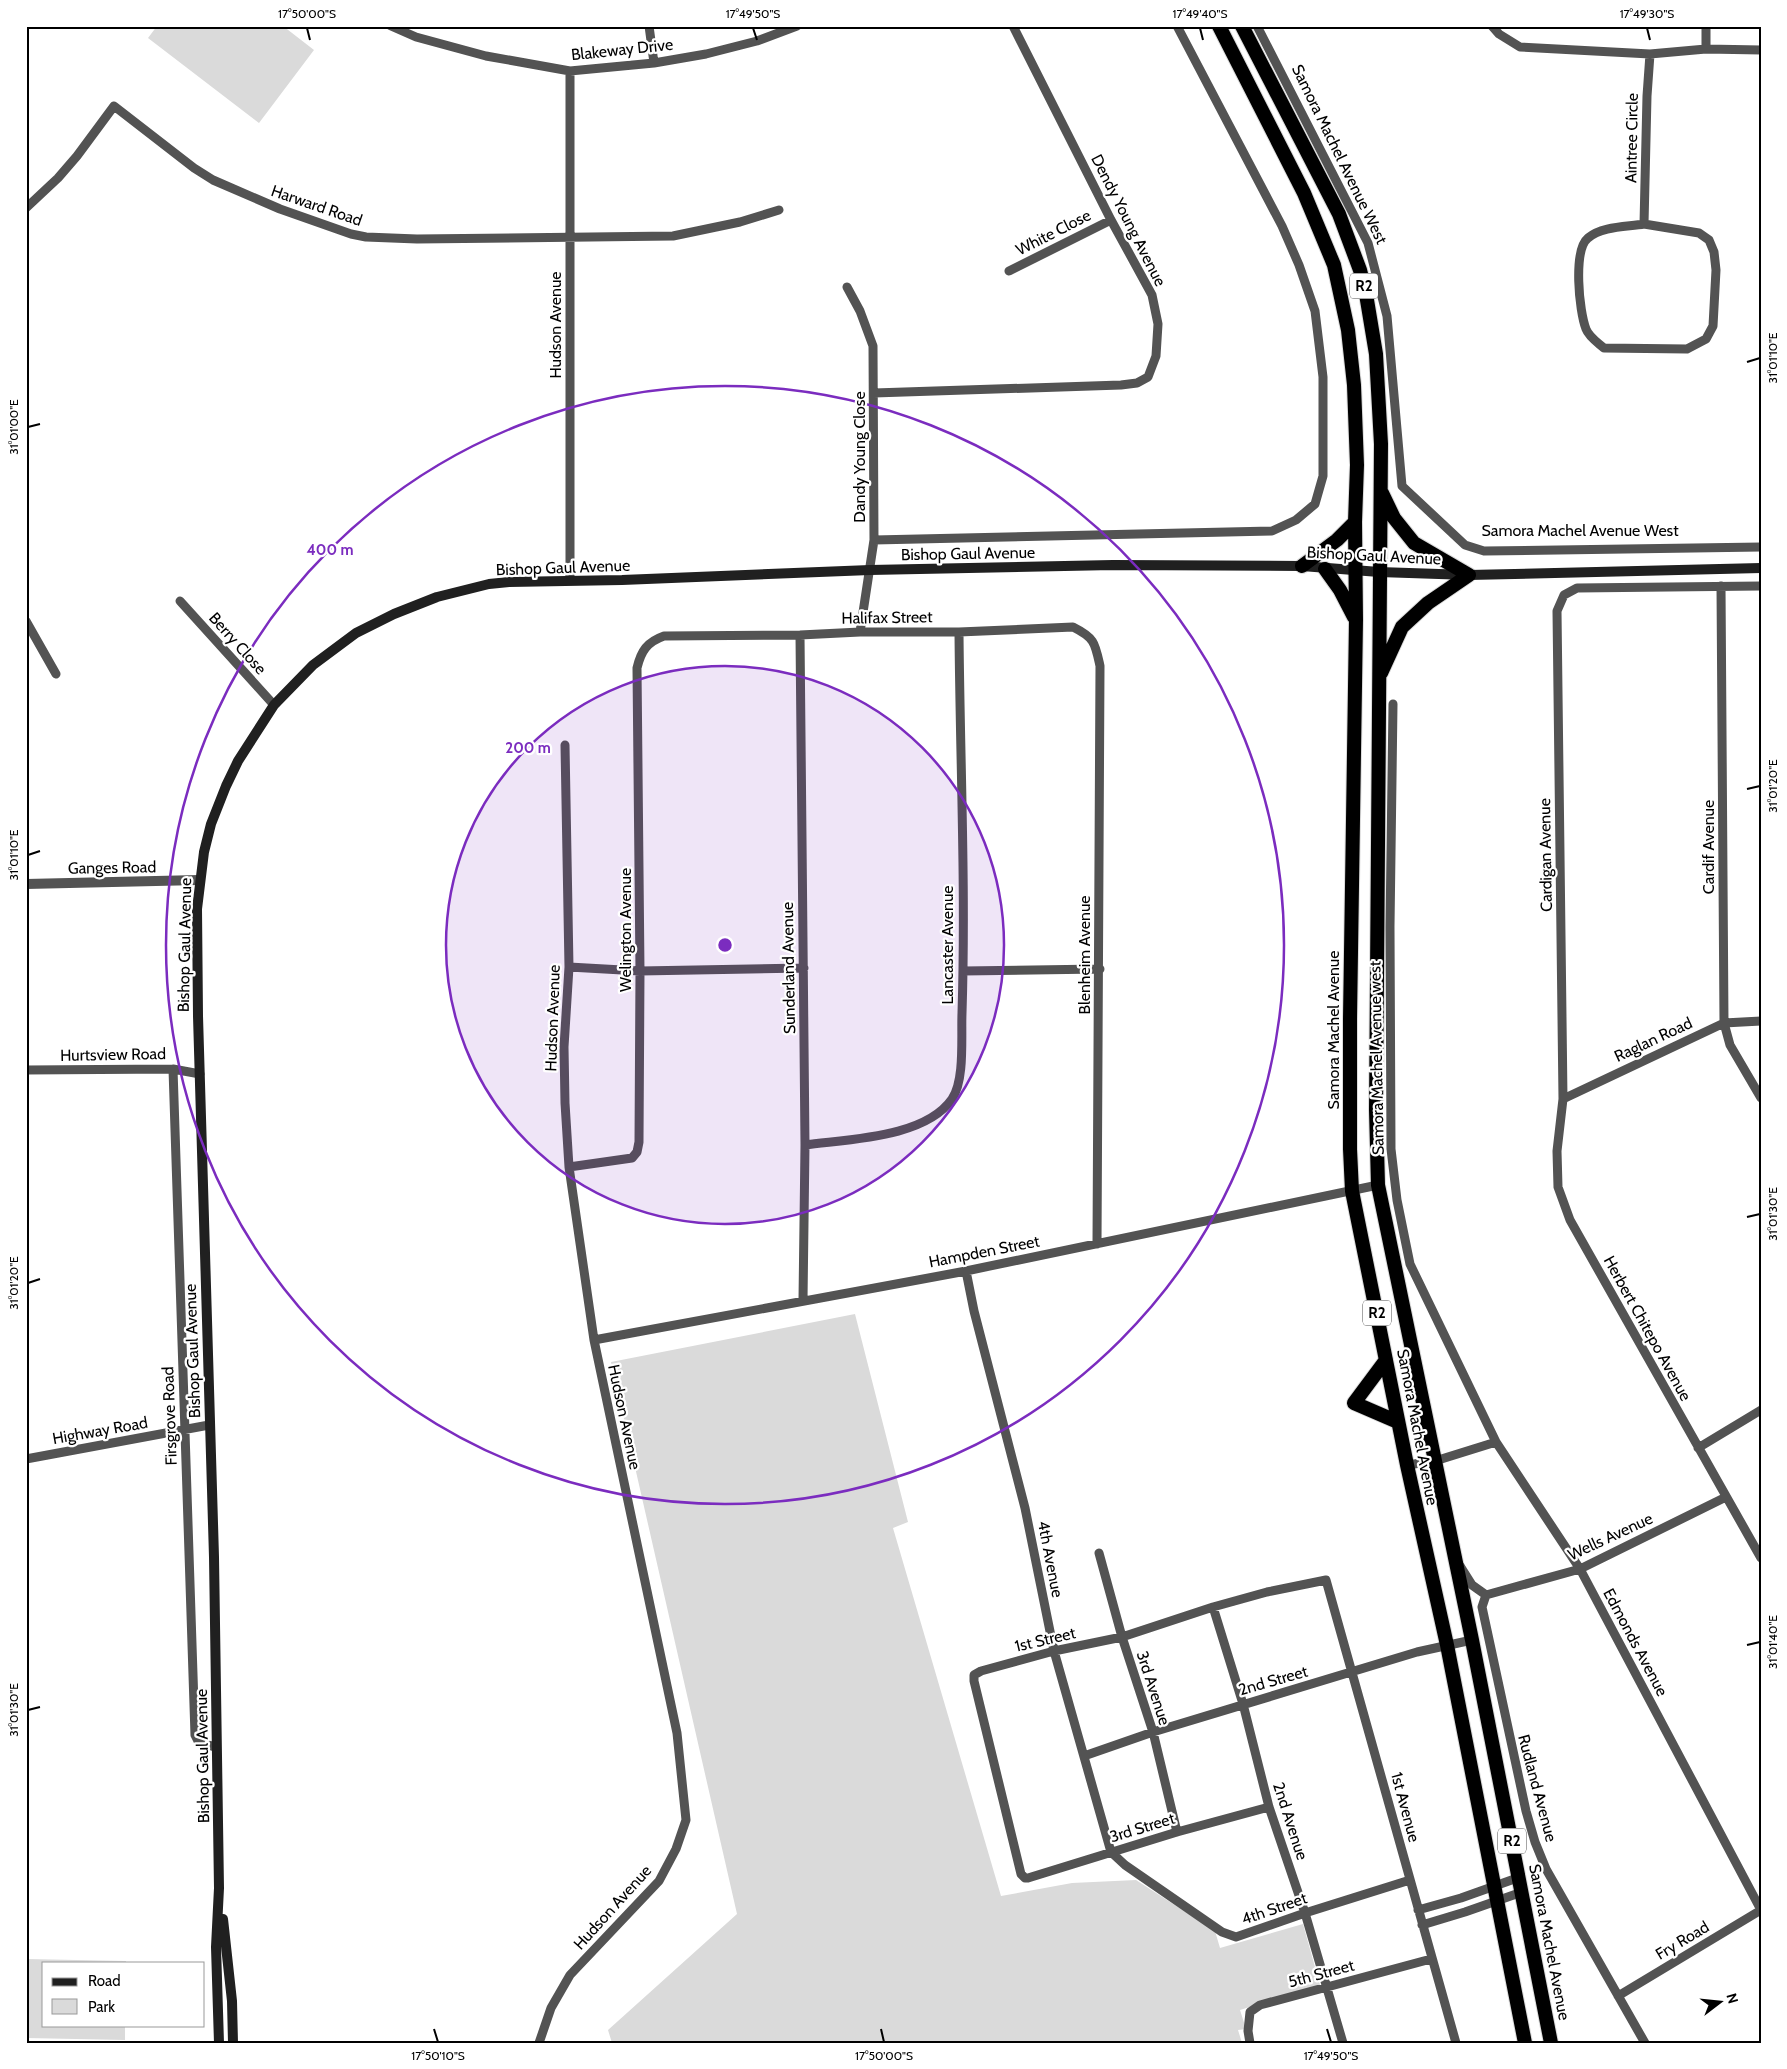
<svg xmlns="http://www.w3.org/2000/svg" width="1787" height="2069" font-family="Cabin,sans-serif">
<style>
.green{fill:#dadada}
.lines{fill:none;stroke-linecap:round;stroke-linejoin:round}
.trunk-casing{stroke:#dbdbdb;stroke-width:16}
.minor{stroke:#535353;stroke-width:9}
.tertiary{stroke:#535353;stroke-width:10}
.secondary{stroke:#202020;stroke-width:10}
.trunk{stroke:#000;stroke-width:14}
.ticks{fill:none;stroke:#000;stroke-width:2}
.ring{fill:none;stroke:#7b2cbf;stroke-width:2.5}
.labels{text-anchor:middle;stroke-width:4.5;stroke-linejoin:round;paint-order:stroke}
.shield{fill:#fff;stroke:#4c4c4c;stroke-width:1}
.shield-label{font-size:15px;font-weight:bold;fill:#000}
.street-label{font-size:16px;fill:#000;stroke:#fff}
.centre{fill:#7b2cbf;stroke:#fff;stroke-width:2.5}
.ring-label{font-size:15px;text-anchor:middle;font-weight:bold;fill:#7b2cbf;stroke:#fff;stroke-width:4.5;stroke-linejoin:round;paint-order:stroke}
.neatline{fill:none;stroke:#000;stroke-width:2}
.ticks-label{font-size:12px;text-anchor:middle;fill:#000}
</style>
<rect width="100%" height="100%" fill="#fff"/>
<!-- green -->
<path class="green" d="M157,26h126l31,24 -55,73 -111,-85z
M855,1314l53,208 -15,6 108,368 71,-13 64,-3 79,51 5,17 83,-24 17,61 -80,25 6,19 -8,1 4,13h-630l-4,-13 129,-116 -126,-552z
M26,1959l100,2v2h-82v62h81v15l-99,-2z"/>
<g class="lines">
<!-- trunk casing -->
<g class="trunk-casing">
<path id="trunk" d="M1219,26l85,167 30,72 14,65 6,55 3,80 -2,57 1,98 -6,399v130l2,42 55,274 40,180 78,398
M1242,26l97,188 21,56 6,24 10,60 5,90 -5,666 2,75 94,455 79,403
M1302,566l35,-26 18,-18
M1325,569l15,21 14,27
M1381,673l21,-46 26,-24 41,-28 -55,-32 -20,-25 -12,-25
M1386,1360l-32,43 44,19"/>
</g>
<!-- minor -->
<path class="minor" d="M391,26l25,11 70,19 84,15 84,-8 52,-9 51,-13 40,-15
M649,26l5,37
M1257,26l111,217 19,73 15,170 63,59 19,6 277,-4
M1492,26l7,8 21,13 130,7 56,-5 55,1
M1706,49v-23
M570,71v509
M26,208l32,-30 19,-22 37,-50 80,62 19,12 67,29 71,25 15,3 51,2 256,-3 67,-14 39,-12
M1644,224l55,9 10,7 5,12 2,18 -3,56 -7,13 -19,10 -83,-1c-7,-6 -15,-11 -18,-19 -7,-18 -13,-79 2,-91 14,-12 39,-11 56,-14z
M1644,224l3,-128 3,-42
M1009,271l102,-51
M847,287l13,24 13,35 1,194 -14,92
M874,393l247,-8 16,-2 11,-6 8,-21 2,-32 -6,-29 -41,-75 -98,-194
M874,540l398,-9 24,-11 19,-16 8,-28v-99l-8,-66 -16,-46 -17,-39 -105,-200
M1721,586l3,437 6,22 31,53
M1761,586l-184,2 -13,7 -7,16 6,488 -6,52 1,36 12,33 191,338
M180,601l94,104
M26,621l30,53
M800,635l5,510 -2,155
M1393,704l-3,223 1,222 6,51 13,64 86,178 84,127 181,341
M569,967l71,4 164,-3
M963,971l137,-2
M173,1069l22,666 4,8 17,4
M26,1070l147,-1 27,5
M1563,1099l161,-76 37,-2
M805,1145c43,-6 120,-7 147,-46 13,-19 9,-62 10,-86 4,-127 -2,-254 -3,-381
M569,1167l63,-9 5,-6 2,-10 1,-171 -3,-303c4,-17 10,-26 27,-32l136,-1 60,-3h99l114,-5c22,11 22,16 27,39l-3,578
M966,1271l8,40 51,197 29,143 57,201 14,13 97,67 14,5 69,-24 105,-33
M594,1340l372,-69 412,-86
M1698,1448l63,-38
M26,1459l183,-34
M1407,1465l28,-4 61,-19
M1099,1553l23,84 31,95 24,100
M1460,1566l12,19 14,10
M1213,1607l30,97 26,103 36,106 38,130
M1084,1756l69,-24 264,-80 55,-12
M1269,1807l-92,25 -149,46h-3l-4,-4 -47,-193v-6l7,-4 73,-20 68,-14 91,-30 54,-15 59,-12 130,463
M1418,1910l43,-12 59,-21
M1422,1925l43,-13 57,-20
M1618,1996l143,-86
M539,2043l12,-35 19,-33 89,-94 17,-32 10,-29 -9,-87 -83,-393 -25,-173 -4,-64 -1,-56 5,-80 -4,-222
M1250,2043l-2,-12 2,-19 10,-7 171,-46
M1645,2043l-99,-174 -11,-27 -9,-31 -44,-204 4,-12 94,-26 146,-72"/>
<!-- tertiary -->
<path class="tertiary" d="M26,884l173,-4"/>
<!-- secondary -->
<path class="secondary" d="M223,1919l9,82 1,42
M219,2043l-3,-96 3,-59 -5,-331 -16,-541 -1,-107 7,-57 7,-28 15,-38 12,-25 36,-56 39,-40 43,-32 38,-19 43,-17 52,-13 20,-2 113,-2 248,-10 243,-5 189,1 77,6 90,3 292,-7"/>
<!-- trunk -->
<use href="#trunk" class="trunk"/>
</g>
<!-- ticks -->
<path class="ticks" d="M307,28l3,12M753,28l4,12M1200,28l3,12M1647,28l3,12M1747,362l13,-4M28,427l12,-3M1747,789l13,-3M28,855l12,-4M1747,1217l13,-3M28,1283l12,-4M1747,1645l13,-3M28,1710l12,-3M434,2029l4,13M881,2029l3,13M1327,2029l4,13"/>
<!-- distance rings -->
<circle cx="725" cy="945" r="279" fill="#7b2cbf" fill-opacity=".12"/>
<g class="ring">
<circle cx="725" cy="945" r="279"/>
<circle cx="725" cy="945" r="559"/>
</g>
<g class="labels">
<!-- shield labels -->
<g class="shield">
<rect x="1350" y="273.5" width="28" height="25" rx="4"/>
<rect x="1363" y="1300.5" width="28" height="25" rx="4"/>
<rect x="1498" y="1828.5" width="28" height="25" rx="4"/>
</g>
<g class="shield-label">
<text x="1364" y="291">R2</text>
<text x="1377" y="1318">R2</text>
<text x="1512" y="1846">R2</text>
</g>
<!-- street labels -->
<g class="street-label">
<text transform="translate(622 49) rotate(-6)" y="6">Blakeway Drive</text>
<text transform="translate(1631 138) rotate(-89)" y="6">Aintree Circle</text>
<text transform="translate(1340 154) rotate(64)" y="6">Samora Machel Avenue West</text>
<text transform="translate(317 205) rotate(19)" y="6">Harward Road</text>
<text transform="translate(1129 220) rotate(63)" y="6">Dendy Young Avenue</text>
<text transform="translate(1053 232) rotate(-27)" y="6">White Close</text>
<text transform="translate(555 325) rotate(-90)" y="6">Hudson Avenue</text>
<text transform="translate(859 457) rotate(-90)" y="6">Dandy Young Close</text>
<text x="1580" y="536">Samora Machel Avenue West</text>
<text transform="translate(968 553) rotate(-1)" y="6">Bishop Gaul Avenue</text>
<text transform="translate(1374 555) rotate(3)" y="6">Bishop Gaul Avenue</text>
<text transform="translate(563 567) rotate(-2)" y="6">Bishop Gaul Avenue</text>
<text transform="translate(887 617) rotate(-1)" y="6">Halifax Street</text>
<text transform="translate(238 643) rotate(48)" y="6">Berry Close</text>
<text transform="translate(1708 847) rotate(-90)" y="6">Cardif Avenue</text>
<text transform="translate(1545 855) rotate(-91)" y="6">Cardigan Avenue</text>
<text transform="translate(112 867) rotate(-1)" y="6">Ganges Road</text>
<text transform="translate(625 930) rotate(-90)" y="6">Welington Avenue</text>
<text transform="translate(184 945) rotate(-89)" y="6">Bishop Gaul Avenue</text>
<text transform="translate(947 945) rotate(-90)" y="6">Lancaster Avenue</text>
<text transform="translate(1084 955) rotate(-90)" y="6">Blenheim Avenue</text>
<text transform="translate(788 968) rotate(-91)" y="6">Sunderland Avenue</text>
<text transform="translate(552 1018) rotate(-88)" y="6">Hudson Avenue</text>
<text transform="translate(1333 1030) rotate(-90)" y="6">Samora Machel Avenue</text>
<text transform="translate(1653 1039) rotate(-25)" y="6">Raglan Road</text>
<text transform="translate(113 1054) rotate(-1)" y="6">Hurtsview Road</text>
<text transform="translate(1376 1058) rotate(-91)" y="6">Samora Machel Avenue west</text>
<text transform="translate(984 1251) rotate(-11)" y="6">Hampden Street</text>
<text transform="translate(1648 1328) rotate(61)" y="6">Herbert Chitepo Avenue</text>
<text transform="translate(192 1351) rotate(-92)" y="6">Bishop Gaul Avenue</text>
<text transform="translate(169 1416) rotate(-92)" y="6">Firsgrove Road</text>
<text transform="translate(625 1417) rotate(78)" y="6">Hudson Avenue</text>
<text transform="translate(1418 1427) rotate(79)" y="6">Samora Machel Avenue</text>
<text transform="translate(100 1430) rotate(-10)" y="6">Highway Road</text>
<text transform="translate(1610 1536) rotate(-25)" y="6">Wells Avenue</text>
<text transform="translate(1051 1559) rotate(79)" y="6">4th Avenue</text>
<text transform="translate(1045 1639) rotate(-13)" y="6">1st Street</text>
<text transform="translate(1636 1642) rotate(62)" y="6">Edmonds Avenue</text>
<text transform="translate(1273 1680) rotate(-16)" y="6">2nd Street</text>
<text transform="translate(1154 1688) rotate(72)" y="6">3rd Avenue</text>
<text transform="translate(202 1756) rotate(-91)" y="6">Bishop Gaul Avenue</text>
<text transform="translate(1538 1788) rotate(75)" y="6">Rudland Avenue</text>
<text transform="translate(1406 1807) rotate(75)" y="6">1st Avenue</text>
<text transform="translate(1291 1821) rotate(72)" y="6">2nd Avenue</text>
<text transform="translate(1142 1827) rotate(-17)" y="6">3rd Street</text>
<text transform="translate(612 1907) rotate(-48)" y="6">Hudson Avenue</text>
<text transform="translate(1274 1908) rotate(-19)" y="6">4th Street</text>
<text transform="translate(1682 1940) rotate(-31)" y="6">Fry Road</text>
<text transform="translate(1550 1942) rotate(79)" y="6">Samora Machel Avenue</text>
<text transform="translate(1321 1973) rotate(-15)" y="6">5th Street</text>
</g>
</g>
<circle cx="725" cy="945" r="8" class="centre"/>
<g class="ring-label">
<text x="330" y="555">400 m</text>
<text x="528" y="753">200 m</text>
</g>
<!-- border -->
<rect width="1787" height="2069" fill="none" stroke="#ffffff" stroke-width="55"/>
<!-- legend -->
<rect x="42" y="1962" width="162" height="65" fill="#ffffff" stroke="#999999"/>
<rect x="52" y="1978" width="25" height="8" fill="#202020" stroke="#999999"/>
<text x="88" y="1986" font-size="15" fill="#000000">Road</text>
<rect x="52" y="1999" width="25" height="15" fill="#dadada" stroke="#999999"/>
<text x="88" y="2012" font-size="15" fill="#000000">Park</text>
<!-- north arrow -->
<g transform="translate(1720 2002) rotate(74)" stroke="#ffffff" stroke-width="4" paint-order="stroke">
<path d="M0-4L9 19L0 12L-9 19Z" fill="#000000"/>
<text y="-8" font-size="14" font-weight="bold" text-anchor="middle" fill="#000000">N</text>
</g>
<rect x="28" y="28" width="1732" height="2014" class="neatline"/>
<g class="ticks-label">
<text x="307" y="18">17°50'00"S</text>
<text x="753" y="18">17°49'50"S</text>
<text x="1200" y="18">17°49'40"S</text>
<text x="1647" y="18">17°49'30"S</text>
<text transform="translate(1773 358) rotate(-90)" y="4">31°01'10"E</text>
<text transform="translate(14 427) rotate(-90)" y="4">31°01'00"E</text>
<text transform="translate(1773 786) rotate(-90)" y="4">31°01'20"E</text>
<text transform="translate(14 855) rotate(-90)" y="4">31°01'10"E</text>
<text transform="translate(1773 1214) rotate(-90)" y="4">31°01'30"E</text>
<text transform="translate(14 1283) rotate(-90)" y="4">31°01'20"E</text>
<text transform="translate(1773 1642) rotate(-90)" y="4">31°01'40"E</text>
<text transform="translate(14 1710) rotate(-90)" y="4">31°01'30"E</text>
<text x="438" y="2060">17°50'10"S</text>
<text x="884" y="2060">17°50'00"S</text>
<text x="1331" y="2060">17°49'50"S</text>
</g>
</svg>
